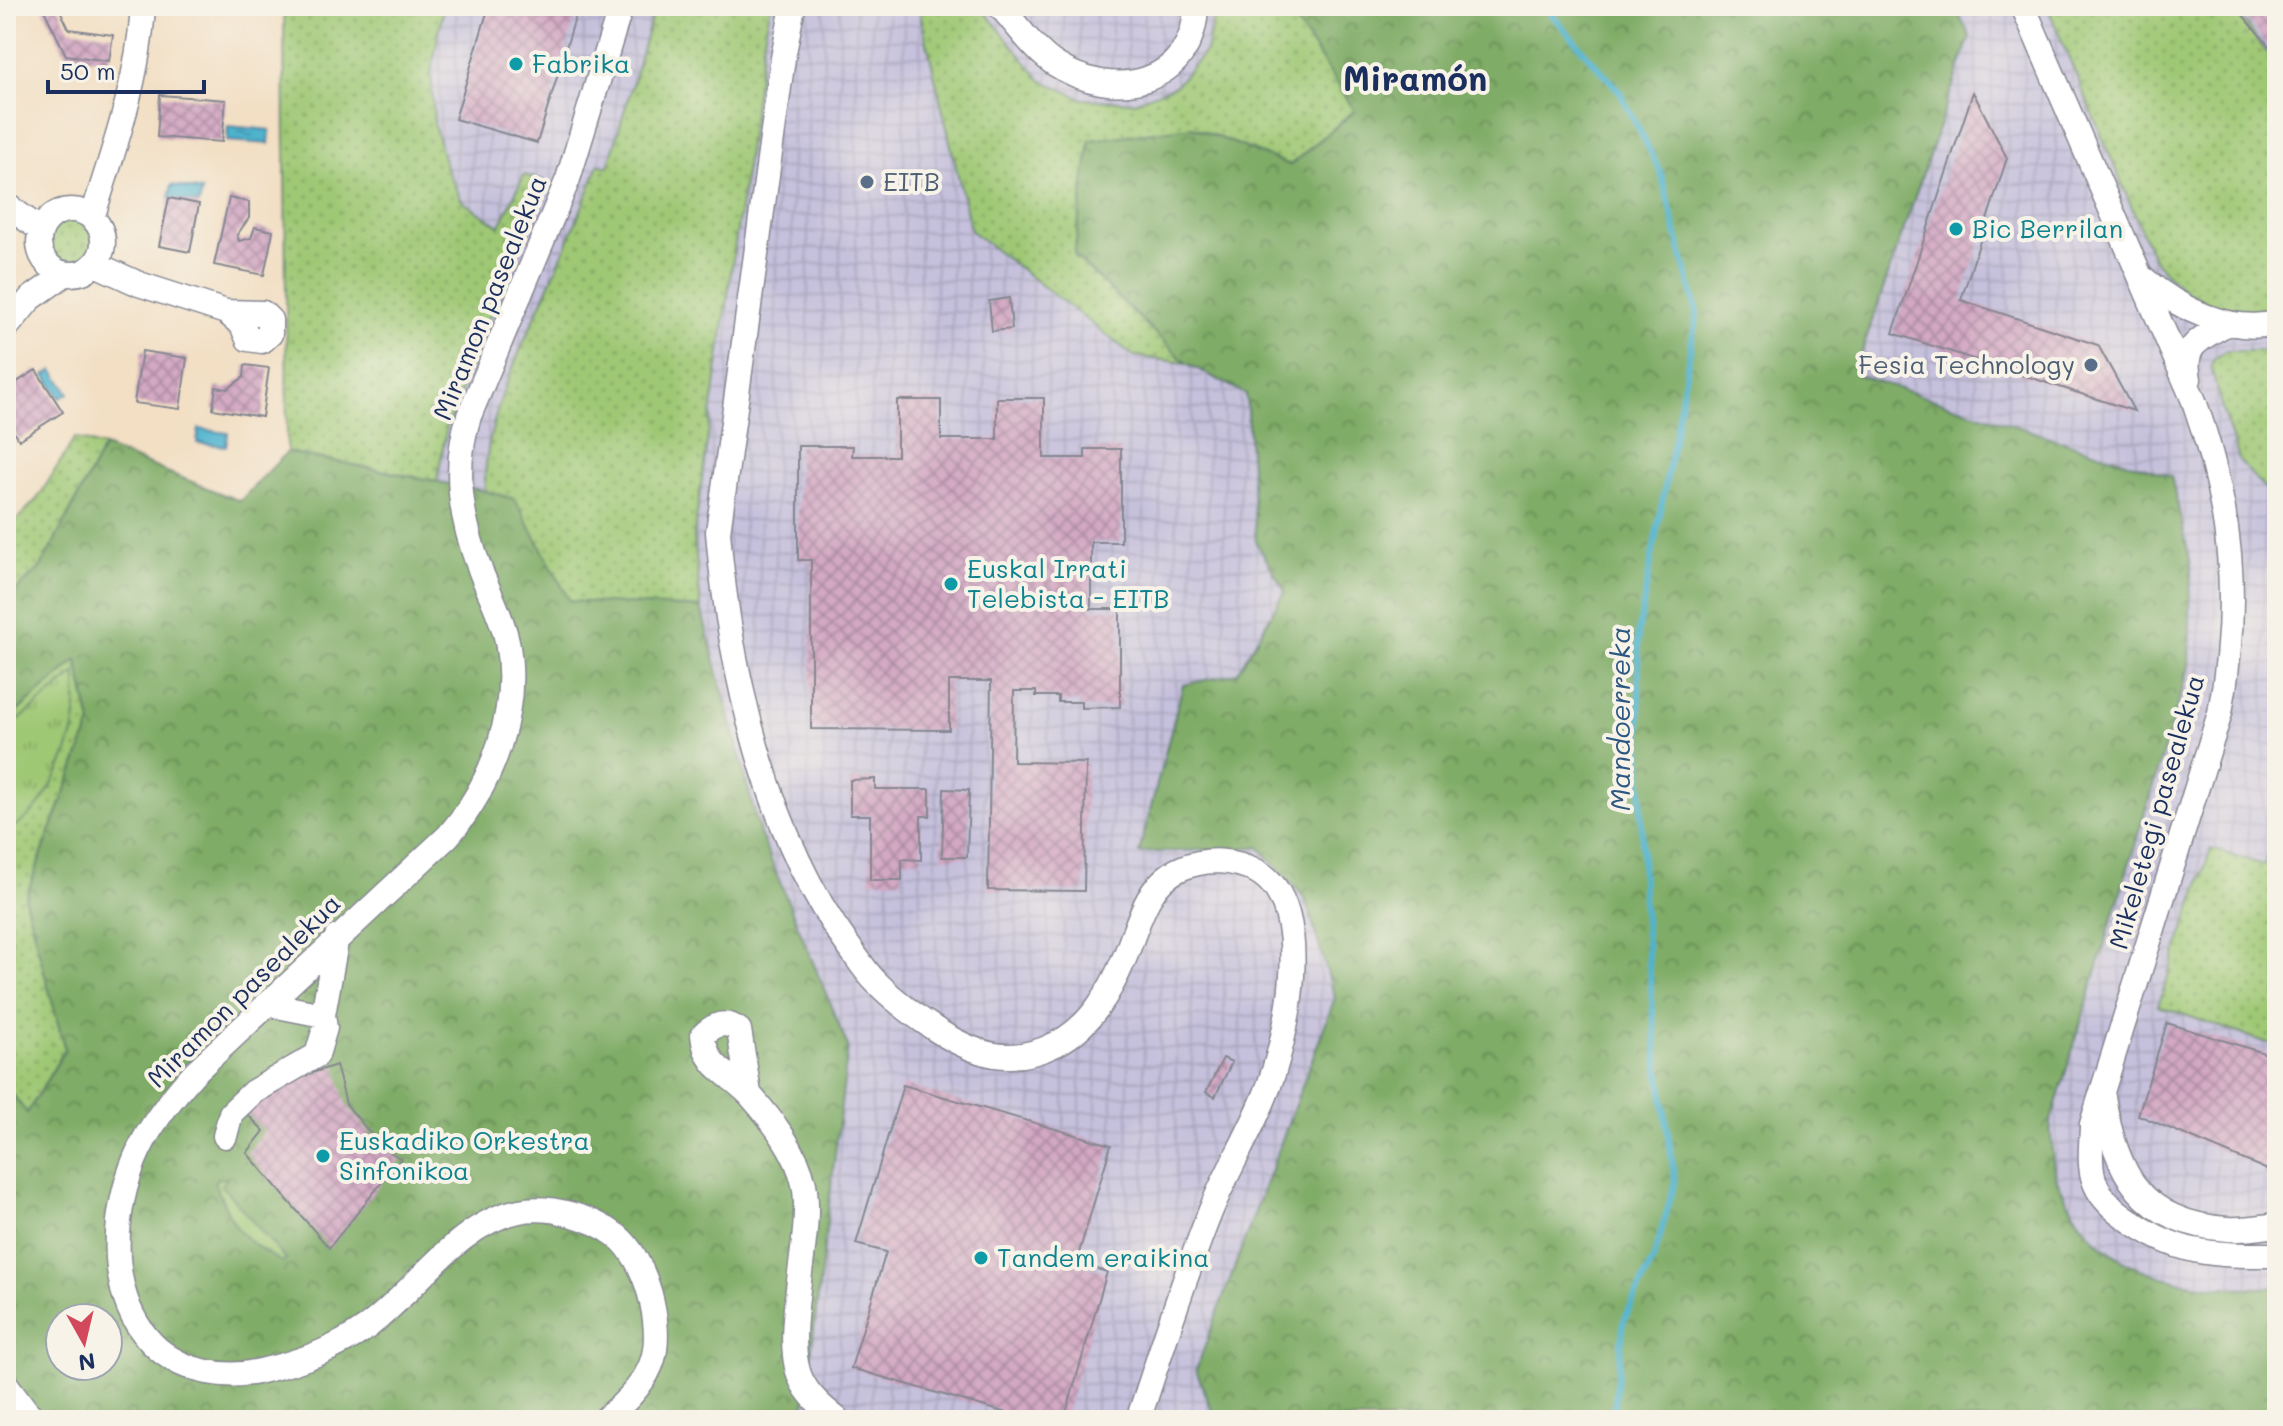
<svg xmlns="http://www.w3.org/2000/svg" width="2283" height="1426" font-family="Mali,sans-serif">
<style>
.industrial{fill:url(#industrial-grid)}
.grass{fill:url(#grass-dots);stroke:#5d7c69;stroke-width:2}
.forest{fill:url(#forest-crowns);stroke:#4d6e62;stroke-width:2;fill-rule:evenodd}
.park{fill:url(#park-tufts);stroke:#5d7c69;stroke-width:2}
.garden{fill:#9fc874;stroke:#5d7c69;stroke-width:2}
.water{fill:url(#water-ripples);stroke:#357196;stroke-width:2}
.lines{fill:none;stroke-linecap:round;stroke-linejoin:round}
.stream{stroke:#4fb3ce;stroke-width:6}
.building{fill:url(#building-cross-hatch)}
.minor-casing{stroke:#868791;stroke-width:27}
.minor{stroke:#fff;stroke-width:24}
.culture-dot{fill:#0f9aa8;stroke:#f7f3e8;stroke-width:3}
.service-dot{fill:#5c6f8a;stroke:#f7f3e8;stroke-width:3}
.labels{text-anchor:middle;stroke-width:8;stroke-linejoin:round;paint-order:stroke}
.culture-label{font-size:26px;fill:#0d838f;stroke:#f7f3e8;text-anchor:start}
.service-label{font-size:26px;fill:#4e5e75;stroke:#f7f3e8;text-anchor:start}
.street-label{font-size:26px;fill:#1b2f5e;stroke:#f7f3e8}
.water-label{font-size:28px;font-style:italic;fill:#2b5780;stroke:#f7f3e8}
.district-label{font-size:34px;font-weight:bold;fill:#1b2f5e;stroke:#f7f3e8}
</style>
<defs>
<pattern id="industrial-grid" width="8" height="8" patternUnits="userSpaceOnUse" patternTransform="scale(2)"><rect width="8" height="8" fill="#c5c0db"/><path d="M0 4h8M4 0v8" fill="none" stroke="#a9a5be"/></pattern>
<pattern id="grass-dots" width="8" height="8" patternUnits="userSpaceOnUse" patternTransform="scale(2)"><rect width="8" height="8" fill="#9fc874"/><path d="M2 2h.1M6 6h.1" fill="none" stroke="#81a362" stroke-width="1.8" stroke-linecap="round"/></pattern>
<pattern id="forest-crowns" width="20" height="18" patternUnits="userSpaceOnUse" patternTransform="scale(2)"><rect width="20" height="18" fill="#7fac66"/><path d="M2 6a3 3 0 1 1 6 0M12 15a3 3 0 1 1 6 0" fill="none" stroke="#678c57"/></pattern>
<pattern id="park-tufts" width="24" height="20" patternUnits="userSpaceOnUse" patternTransform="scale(2)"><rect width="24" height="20" fill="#9fc874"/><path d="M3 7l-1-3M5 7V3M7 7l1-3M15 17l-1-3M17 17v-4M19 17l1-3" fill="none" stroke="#81a362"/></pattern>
<pattern id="water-ripples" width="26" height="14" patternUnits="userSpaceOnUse" patternTransform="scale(2)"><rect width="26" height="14" fill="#4fb3ce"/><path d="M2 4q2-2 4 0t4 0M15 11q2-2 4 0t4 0" fill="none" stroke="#4192aa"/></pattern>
<pattern id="building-cross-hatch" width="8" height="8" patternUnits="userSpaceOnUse" patternTransform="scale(2)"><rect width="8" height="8" fill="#d3a8c3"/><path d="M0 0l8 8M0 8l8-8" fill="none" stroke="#aa89a2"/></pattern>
</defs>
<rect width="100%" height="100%" fill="#f7f3e8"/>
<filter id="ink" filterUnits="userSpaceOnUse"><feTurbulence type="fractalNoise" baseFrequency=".0125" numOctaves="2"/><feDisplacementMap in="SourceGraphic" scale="16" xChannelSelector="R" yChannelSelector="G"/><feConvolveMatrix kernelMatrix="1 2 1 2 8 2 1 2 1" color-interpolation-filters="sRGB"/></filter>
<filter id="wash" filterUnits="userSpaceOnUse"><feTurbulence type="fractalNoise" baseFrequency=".006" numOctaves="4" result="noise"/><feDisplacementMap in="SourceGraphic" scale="32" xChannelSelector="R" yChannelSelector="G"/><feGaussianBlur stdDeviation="1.8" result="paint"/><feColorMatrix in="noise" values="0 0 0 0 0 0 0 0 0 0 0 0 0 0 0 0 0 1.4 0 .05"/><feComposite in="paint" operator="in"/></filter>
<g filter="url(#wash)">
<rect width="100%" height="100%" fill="#f2dfc4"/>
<!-- industrial -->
<path class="industrial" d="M284,6h639l-3,8 51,217 163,125 52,7 60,30 10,149 29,49 -48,82 -98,179 120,-5 46,51 30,100 -139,372 20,50h-413l45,-373 -88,-213 -190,-232 -55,-103 -30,-8 -198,-39z
M980,6h236l-10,45 -31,35 -41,16 -51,-3 -42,-19z
M1955,6h322v1281l-32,2 -42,-3 -44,-9 -31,-13 -27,-18 -25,-27 -21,-45 -5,-50 -196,-749 116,-339z"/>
<!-- grass -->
<path class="grass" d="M284,6h160l-13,67 3,50 11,42 17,36 38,25 24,-51 19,5 -96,247 -10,54 -150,-29z
M655,6h116l-7,32 -70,498 7,72 -131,-6 -55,-103 -30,-8c-2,-71 35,-139 63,-203 18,-41 35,-82 51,-124l9,3z
M923,6h57l61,74 42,19 51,3 41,-16 31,-35 10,-45h70l69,104 -65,55 -98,-38 -118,128 112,108 -52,-7 -163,-125 -51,-218z
M2047,6h185l45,60v132l-4,5 4,3v102c-59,5 -87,-3 -124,-50z
M49 242a22 22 0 1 1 44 0a22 22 0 1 1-44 0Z
M2226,351h51v151l-37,-40 -20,-59 -9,-37 3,-7z
M75,438l29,9 -63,120 -35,33v-69l32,-33z
M77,660l14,63 -66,176 40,150 -38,65 -21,-28v-365z
M2272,843l5,2v201l-119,-40 53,-157 53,16z"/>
<!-- forest -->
<path class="forest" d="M1286,6h669l15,30 -116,338 317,102 20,88 -2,103 -139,457c2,16 1,34 5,49 2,10 8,19 13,28 36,78 132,91 209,86v133h-1061l-20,-50 139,-372 -30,-100 -46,-51 -120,6 44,-168 54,-12 48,-82 -29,-49 -10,-148 -60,-31 -112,-108 16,-115 102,-13 98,38 65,-54z
M104,447l136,54 47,-49 198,39 30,8 55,102 131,7 59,226 88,213 -45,373h-797v-334l21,27 38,-63 -40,-151 66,-176 -14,-63 -71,61v-121l35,-33zM60,1318h48v48h-48z"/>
<!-- park -->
<path class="park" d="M76,673c0,16 1,34 -1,50 -5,32 -35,99 -69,106v-98z"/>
<!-- garden -->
<path class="garden" d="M218,1178l8,1 -5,6 65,75 -4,2c-46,-26 -47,-34 -68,-80z"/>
<!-- water -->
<path class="water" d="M228,126l42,4 -1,14 -42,-3z
M172,185l30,6 -3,13 -30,-6z
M53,370l16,23 -9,5 -15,-23z
M199,429l29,4 -2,13 -29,-3z"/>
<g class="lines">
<!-- stream -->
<path class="stream" d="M1544,6l76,86 41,81 36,140 -59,320 5,266 14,156 18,127 -21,76 -30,62 -11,100"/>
</g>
<g id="blocks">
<!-- building -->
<path class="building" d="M42,6h16l11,23 44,6 -4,26 -43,-6z
M489,6h81l8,2 -41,135 -82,-24z
M2235,6h42v46l-2,1z
M1973,92l34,66 -46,142 137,45 36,66 -241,-78z
M160,95l66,5 -4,42 -65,-5z
M169,198l30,6 -9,48 -31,-6z
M229,198l20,4v16l-12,17 2,6 12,-3 4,-11 18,4 -9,44 -50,-10z
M1009,298l3,31 -20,2 -3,-30z
M142,351l45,7 -7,51 -46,-6z
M245,365l24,3 -7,49 -49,-8 3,-22 11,2 17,-12z
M36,370l27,42 -44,28 -13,-20v-31z
M997,398h47v60h41v-9h36v93h-30v67h29v98l-39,1v-6h-23v-6h-22v-5h-22l-1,71 73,1 -2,128 -96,-1 3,-209h-42v49l-138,-1v-169h-13v-114h55l-1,10h45v-56h44v39h56z
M875,779v10h55v27h-9v44l-19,-1v21h-32v-65h-20v-35z
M944,789l25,1 -2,67h-25z
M2167,1023l110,34v117l-139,-59z
M1223,1058l9,4 -17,35 -9,-5z
M336,1065l10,39 34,41 21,14 -72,89 -82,-95 17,-22 -20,-20 38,-28z
M903,1085l208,60 -35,118 31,9 -43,148h-33l-180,-52 35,-116 -30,-8z"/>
</g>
</g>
<g filter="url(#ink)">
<use href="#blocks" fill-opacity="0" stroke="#868791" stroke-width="2"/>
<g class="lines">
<!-- minor casing -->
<g class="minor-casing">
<path id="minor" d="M793,6l-10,52 -65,474c11,135 48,301 129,412 9,12 18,27 29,38 18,18 40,35 62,49 40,25 74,35 118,13 34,-17 54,-52 68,-85 14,-32 21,-76 58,-91 24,-10 53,-9 76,4 60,35 28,173 7,224 -16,39 -38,75 -54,114 -28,69 -49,140 -73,210
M1000,6c17,19 34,44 55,58 59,38 139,21 141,-58
M2023,6l171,395c38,108 47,199 26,312l-128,411c0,17 -4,39 2,56 5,16 18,28 31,37 52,39 89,38 152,38
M6,205l35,25
M39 242a32 32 0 1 1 64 0a32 32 0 1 1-64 0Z
M92,218c22,-69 47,-139 51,-212
M95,264l44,20 87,28 37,1 7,7v14l-8,7 -14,-2 -6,-14 -16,-13
M2144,279c35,30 86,55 133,44
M6,328l24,-29 35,-25
M2189,379c-7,-36 11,-39 38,-56
M267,1004l56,11
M749,1093l-10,-63c-14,-10 -24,-6 -36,5 3,34 27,38 47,60 22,25 47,56 54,89 11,54 -27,158 0,201 8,14 22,25 34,35
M2103,1097c13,77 38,126 124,132 16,1 34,-2 50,-4
M225,1136l6,-23 22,-21 64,-37 8,-27 -2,-13 14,-78
M6,1384l21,28 9,8
M604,1420c19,-15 42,-37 49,-61 10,-35 -7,-100 -36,-123 -25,-19 -67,-31 -98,-25 -62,12 -103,80 -152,116 -32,23 -68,35 -106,44 -34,8 -75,2 -103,-22 -36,-32 -44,-82 -39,-128 8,-64 33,-101 75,-148l254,-237c45,-52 72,-126 59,-195 -5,-24 -17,-46 -26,-69 -20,-51 -29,-103 -12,-156l99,-237 53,-173"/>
</g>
<!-- minor -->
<use href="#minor" class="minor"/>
</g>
</g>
<!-- markers -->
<g class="culture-dot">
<circle cx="516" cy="64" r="8"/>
<circle cx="1956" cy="229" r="8"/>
<circle cx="951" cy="584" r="8"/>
<circle cx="323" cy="1156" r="8"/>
<circle cx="981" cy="1258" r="8"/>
</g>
<g class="service-dot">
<circle cx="867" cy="182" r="8"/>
<circle cx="2091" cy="365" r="8"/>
</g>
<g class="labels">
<!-- culture labels -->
<g class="culture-label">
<text x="532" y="73">Fabrika</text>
<text x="1972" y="238">Bic Berrilan</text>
<text x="967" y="578">Euskal Irrati<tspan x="967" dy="30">Telebista - EITB</tspan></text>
<text x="339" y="1150">Euskadiko Orkestra<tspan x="339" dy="30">Sinfonikoa</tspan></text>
<text x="997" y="1267">Tandem eraikina</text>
</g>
<!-- service labels -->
<g class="service-label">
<text x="883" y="191">EITB</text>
<text x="2075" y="374" text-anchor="end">Fesia Technology</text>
</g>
<!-- street labels -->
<g class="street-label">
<text transform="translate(490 298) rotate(-68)" y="9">Miramon pasealekua</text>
<text transform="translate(2157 812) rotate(-74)" y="9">Mikeletegi pasealekua</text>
<text transform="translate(244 991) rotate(-45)" y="9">Miramon pasealekua</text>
</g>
<!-- water labels -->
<g class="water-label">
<text transform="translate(1620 719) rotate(-90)" y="10">Mandoerreka</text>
</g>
<!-- district labels -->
<g class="district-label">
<text x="1415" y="91">Miramón</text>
</g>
</g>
<!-- margin -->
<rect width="2283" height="1426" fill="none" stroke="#f7f3e8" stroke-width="32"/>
<!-- north arrow -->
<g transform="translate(84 1342) rotate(172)"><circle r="38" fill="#f7f3e8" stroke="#9fa5b1" stroke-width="2"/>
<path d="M0-6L14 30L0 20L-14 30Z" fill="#d1495b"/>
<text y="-12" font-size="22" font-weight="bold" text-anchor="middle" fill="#1b2f5e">N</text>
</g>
<!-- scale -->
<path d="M48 80v12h156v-12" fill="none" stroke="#1b2f5e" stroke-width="4"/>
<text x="60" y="80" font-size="24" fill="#1b2f5e" stroke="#f7f3e8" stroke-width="6" paint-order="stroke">50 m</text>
</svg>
